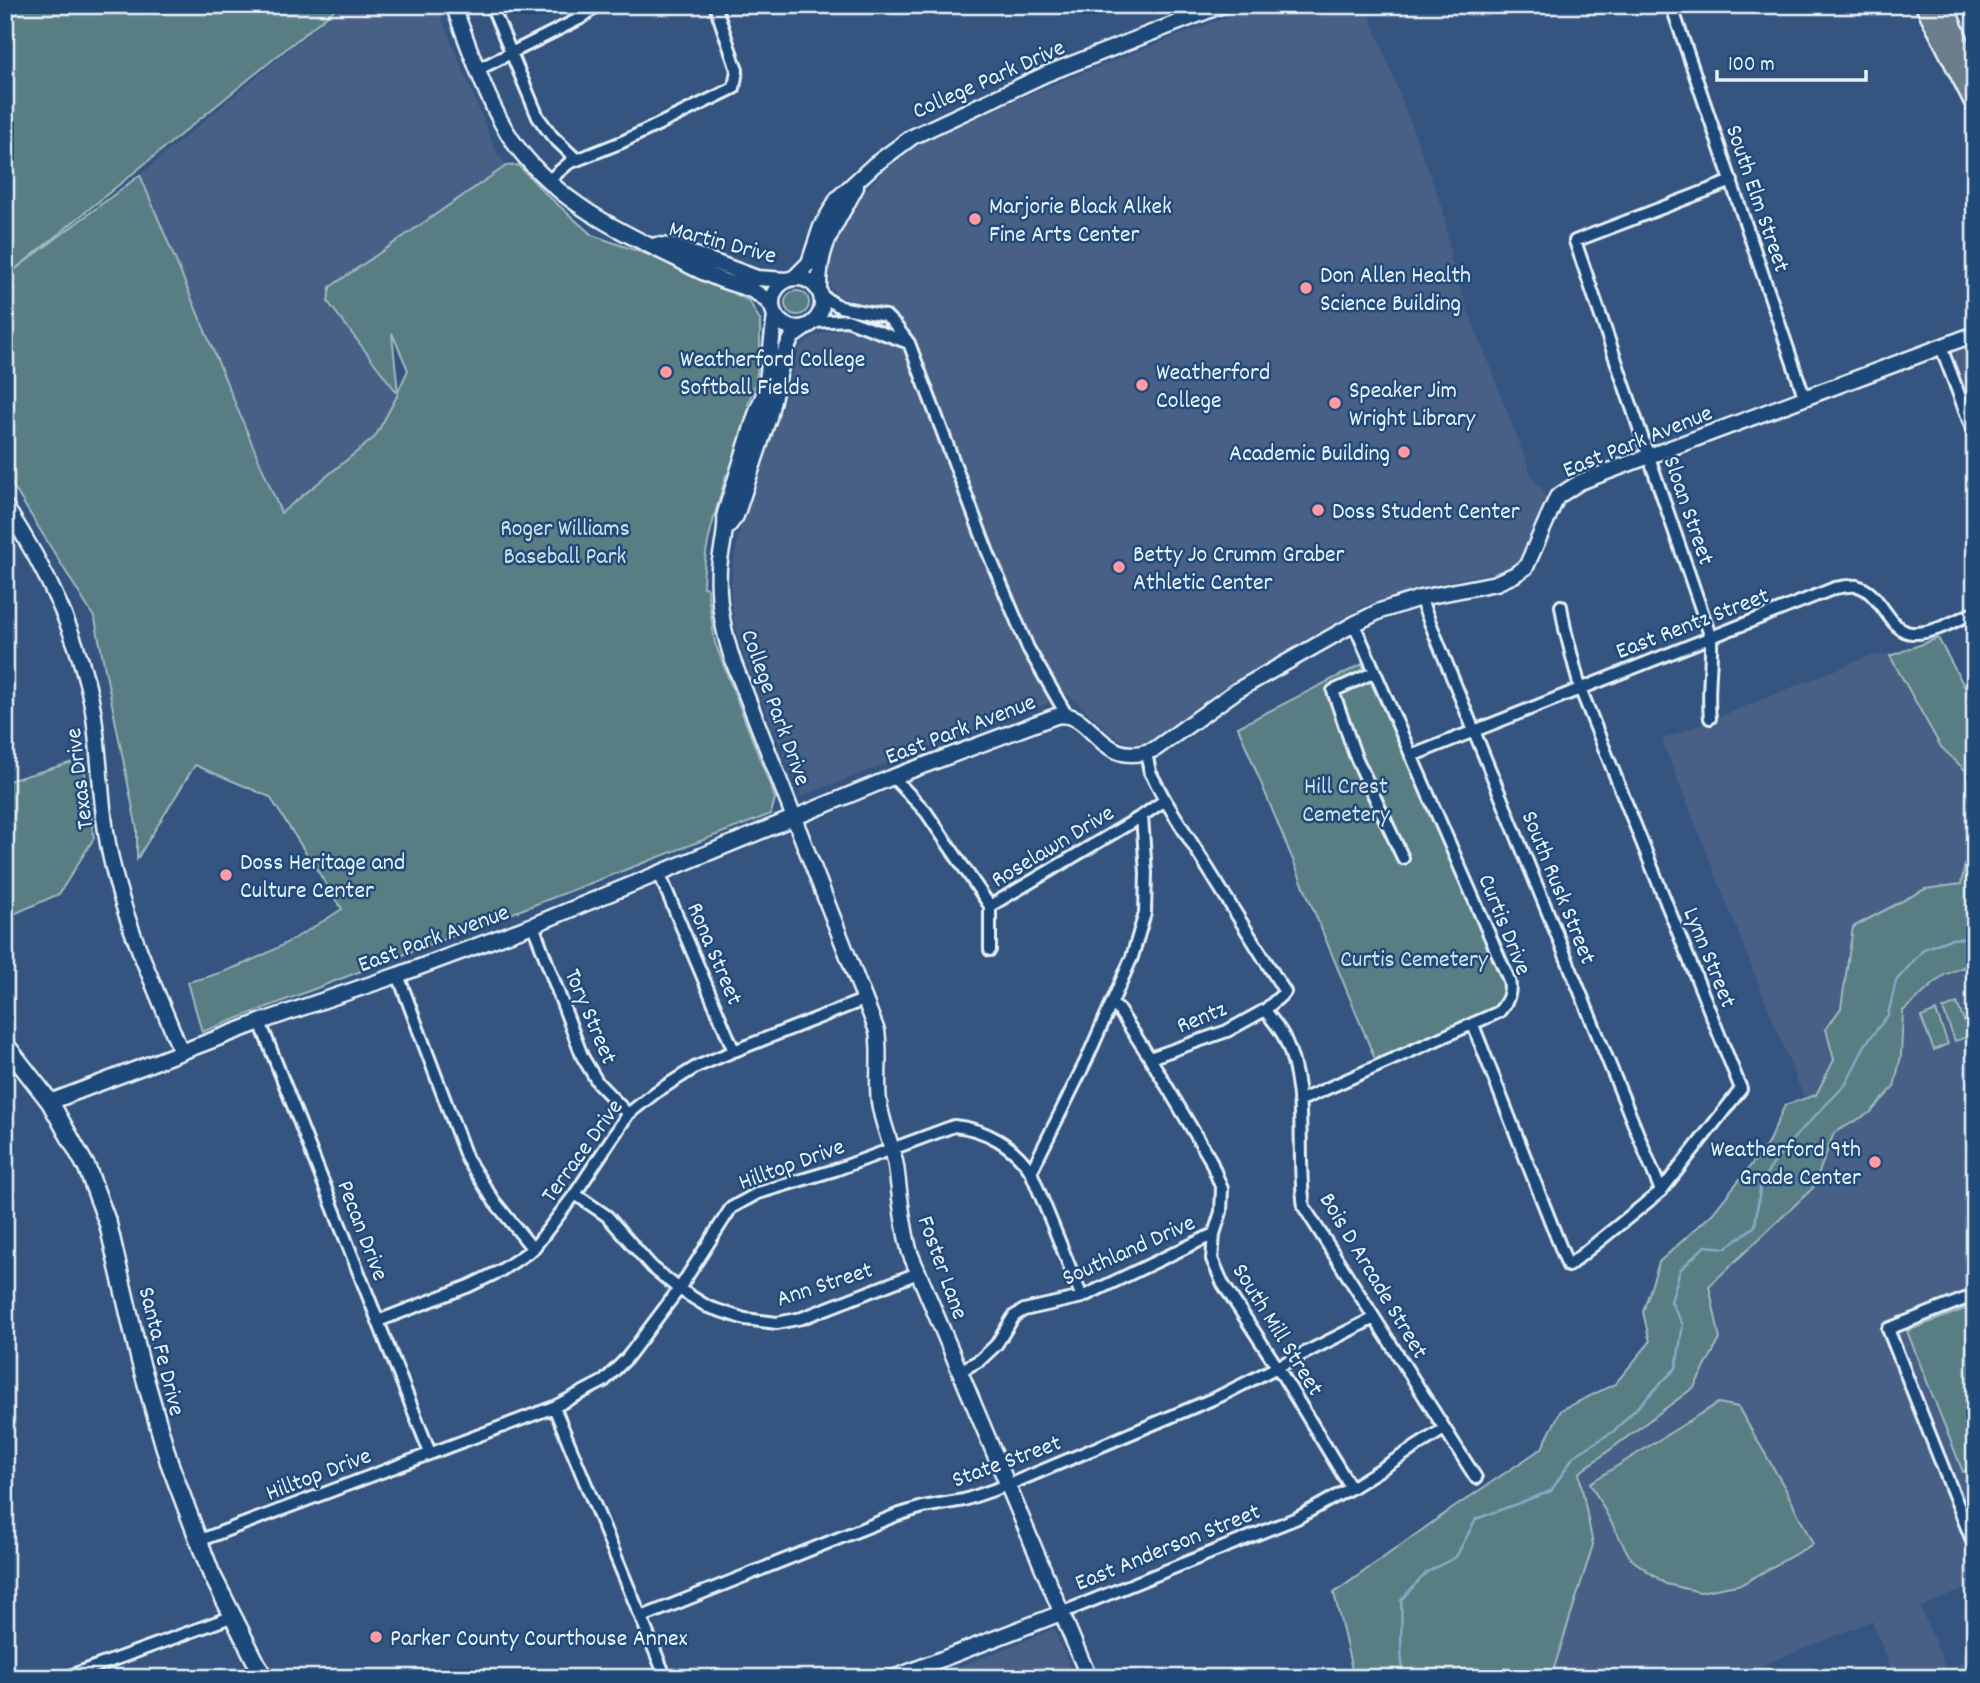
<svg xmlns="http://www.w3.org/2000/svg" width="1980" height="1683" font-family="Dekko,sans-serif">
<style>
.built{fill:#486086}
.green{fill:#587e84;stroke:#a0b8be;stroke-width:2;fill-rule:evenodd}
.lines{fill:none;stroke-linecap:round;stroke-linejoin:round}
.stream{stroke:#88a9c6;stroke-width:2.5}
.minor-casing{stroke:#e8f1f8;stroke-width:16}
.tertiary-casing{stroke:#e8f1f8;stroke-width:19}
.secondary-casing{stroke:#e8f1f8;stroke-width:21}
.primary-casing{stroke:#e8f1f8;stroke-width:23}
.minor{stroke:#1f4a7a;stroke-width:10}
.tertiary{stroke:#1f4a7a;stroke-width:14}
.secondary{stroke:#1f4a7a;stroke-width:16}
.primary{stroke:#6c7d8c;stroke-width:18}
.poi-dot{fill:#ff9aa2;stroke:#1f4a7a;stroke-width:2.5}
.labels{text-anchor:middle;stroke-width:5;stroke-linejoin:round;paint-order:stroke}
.street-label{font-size:24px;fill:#e8f1f8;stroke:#1f4a7a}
.poi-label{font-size:24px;fill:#e8f1f8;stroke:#1f4a7a;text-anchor:start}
.park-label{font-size:24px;fill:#d2e0e7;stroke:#1f4a7a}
</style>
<rect width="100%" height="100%" fill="#355580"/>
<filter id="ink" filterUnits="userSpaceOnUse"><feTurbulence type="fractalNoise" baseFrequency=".0143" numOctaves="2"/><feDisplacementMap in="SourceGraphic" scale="14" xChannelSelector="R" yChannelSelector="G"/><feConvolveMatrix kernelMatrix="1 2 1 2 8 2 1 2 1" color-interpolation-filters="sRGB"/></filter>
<g filter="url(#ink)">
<!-- built -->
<path class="built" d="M342,5h94l60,146 10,15 -176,121 -2,16 70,91 -23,43 -94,77 -141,-339z
M1258,5h108l77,204 8,50 12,38 70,182 9,10 4,9 -21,55 -10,12 -11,6 -66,12 -74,23 -142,82 -66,48 -15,8h-13l-15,-9 -44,-40 -268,101 -57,-140 -8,-28 -5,-29 2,-31 5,-30 36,-122 8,-5 17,-63 12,-10 14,-6 15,-2 1,-16 6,-15 -10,-4 -6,-9 -2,-26 5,-15 7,-10 -2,-4 16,-29 36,-39 22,-15 33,-17 88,-39z
M1975,345v71l-22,-56 3,-8z
M1918,649l57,131v805l-55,22 26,62 29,-10v19h-80l-23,-57 -141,57h-176l-1,-10 29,-89 -5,-106 105,-147 123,-223 -144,-363 205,-83z
M1054,1629l20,49h-142z"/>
<!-- green -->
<path class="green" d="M5,5h335l-327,266 127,-96 141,338 94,-76 23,-43 -70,-92 2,-15 176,-121 12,-1 28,29 46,41 96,34 61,32 11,19v36l-5,29 -7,19 4,6 -20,62 -6,3c-10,37 -23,73 -23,112l4,1 8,55 60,155 -4,16 -569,218 -14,-50c57,-13 105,-41 154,-73l-72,-112 -75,-32 -58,94v-30l-42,-210 -90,-146zM392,333l16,37 -10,22 -6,-58z
M785 303a12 12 0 1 1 24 0a12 12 0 1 1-24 0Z
M1938,638l37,68v256l-31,13 -41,36 -2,45 -7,31 -23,25 -37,21 -21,55 -104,98 11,53 -26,48 -115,86 14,72 -39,123 1,10h-201l-20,-85 106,-76 102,-69 19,-38 54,-26 35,-42 -7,-30 16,-50 53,-48 55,-69 18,-40 31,-10 18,-35 -8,-31 15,-21 12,-81 72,-38 36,-5 11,-53 -6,-60 -25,-24 -51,-91z
M1362,664l82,175 57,135c5,18 2,26 -12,37l-114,48 -137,-332z
M83,759l11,79 -35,56 -54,24v-136z
M1957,1003l13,33 -15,5 -12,-32z
M1936,1011l12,33 -14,6 -13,-33z
M1975,1305v162l-12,5 -56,-141z
M1718,1403l20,4 47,81 28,56 -71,40 -42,8 -34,-8 -35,-25 -41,-76z"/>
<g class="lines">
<!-- stream -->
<path class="stream" d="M1405,1678c-7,-25 -2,-52 -4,-78l26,-28 29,-15 20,-38 75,-28 23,-35 40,-25 62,-63 7,-43 -12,-23 9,-32 25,-24 21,2 29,-22 6,-45 27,-37 58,-60 19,-39 23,-30 8,-34 28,-32 26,-10 25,-1"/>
<!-- minor casing -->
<g class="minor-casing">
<path id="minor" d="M491,5l47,112 14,19 25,24
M1673,10l132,389
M479,69l102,-51 17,-13
M548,181l21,-18 53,-21 112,-54 3,-18 -22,-65
M822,296l18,11 46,9 10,10 13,17 78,207 41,98 38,66
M813,322l34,-2 62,23
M1941,347l34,90
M1420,598l241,593
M1375,672l-42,19 22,64 48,103
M1710,718c-3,-27 2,-53 1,-80l-136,-397 157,-60
M1146,753l4,19 15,28 120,192 -20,18c6,9 14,17 19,27 25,52 12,114 20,170l172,271
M1411,756l424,-168c7,-1 15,-3 22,-2 25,6 32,47 56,47 21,1 43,-13 62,-21
M893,777l33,35 64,94 152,-90 23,-16
M659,873l75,178
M990,906v44
M533,925l49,131 16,27 30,31
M398,975l69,184 27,42 39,48
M1112,1005l6,4 32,49 60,101 12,30 -1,23 -7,22 -2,25 11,25 55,84 73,120
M260,1022l170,431
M1473,1025l95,241 93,-75 80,-102 -161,-401 -15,-59 -4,-23
M1150,1058l77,-27 38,-21
M1299,1101l200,-89c8,-10 13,-18 10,-32l-155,-356
M1031,1172l51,125
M575,1194l32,22 45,51 27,22 29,18 37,12 32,4 25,-5 116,-45
M1975,1295l-87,34 87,219
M378,1321l91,-35 31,-15 33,-22 42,-55 53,-80 28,-22 40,-25 38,-16 132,-52
M960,1371l20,-11 16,-15 18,-29 10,-6 58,-13 132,-63
M554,1407l112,271
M198,1541l356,-134 50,-26 23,-23 52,-69 52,-81 27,-15 77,-23 119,-44c31,3 60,19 77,46l55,-111 46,-104 13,-44 1,-40 -4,-57
M1061,1613l236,-95 54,-30 93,-59
M642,1617l255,-102 26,-8 41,-7 44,-15 212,-89 154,-78
M64,1678l167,-61"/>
</g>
<!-- tertiary casing -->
<g class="tertiary-casing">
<path id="tertiary" d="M453,5c17,43 36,105 64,142 43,56 98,82 160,112 14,8 29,15 44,21 22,8 34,7 51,26
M656,245l15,1 86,32 29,2
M772 303a25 25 0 1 1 50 0a25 25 0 1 1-50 0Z
M794,278l15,-15 12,-36 17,-29 36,-33 38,-28 134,-63 177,-69
M819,291c-1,-47 17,-65 37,-104
M775,315l-9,74 -9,22 -32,102c2,19 -4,36 -6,55 -2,32 4,63 14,93l144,370c4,24 -1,47 2,71 3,22 13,42 17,64 4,30 6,58 14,87l179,425
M5,506c40,60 75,133 88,204 8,51 7,103 19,153 14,65 45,127 69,189
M726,529l10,-13 33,-99 15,-63 8,-17 17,-12
M50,1102l210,-80 138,-47 135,-50 360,-148 163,-61c38,-8 42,56 99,33l81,-58 118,-67 26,-13 40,-13 76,-15 18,-8 12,-8 31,-70 23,-15 395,-148
M893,1678l168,-65"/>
</g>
<!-- secondary casing -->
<g class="secondary-casing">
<path id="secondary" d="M5,1044l45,58 37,66 21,56 32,137 29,101 42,111 53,105"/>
</g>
<!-- primary casing -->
<g class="primary-casing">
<path id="primary" d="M1925,5l50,99
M1944,5l19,47 6,30"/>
</g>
<!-- minor -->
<use href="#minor" class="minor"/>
<!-- tertiary -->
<use href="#tertiary" class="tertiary"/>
<!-- secondary -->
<use href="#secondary" class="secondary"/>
<!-- primary -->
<use href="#primary" class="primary"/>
</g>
</g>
<!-- markers -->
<g class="poi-dot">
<circle cx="975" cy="219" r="7"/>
<circle cx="1306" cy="288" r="7"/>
<circle cx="666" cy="372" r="7"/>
<circle cx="1142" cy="385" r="7"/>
<circle cx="1335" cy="403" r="7"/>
<circle cx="1404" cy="452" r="7"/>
<circle cx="1318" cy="510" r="7"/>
<circle cx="1119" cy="567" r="7"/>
<circle cx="226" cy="875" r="7"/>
<circle cx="1875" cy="1162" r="7"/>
<circle cx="376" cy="1637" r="7"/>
</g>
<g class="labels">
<!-- street labels -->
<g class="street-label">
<text transform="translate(988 78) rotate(-24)" y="8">College Park Drive</text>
<text transform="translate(1759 198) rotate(71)" y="8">South Elm Street</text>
<text transform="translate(723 241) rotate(15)" y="8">Martin Drive</text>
<text transform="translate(1637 440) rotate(-22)" y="8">East Park Avenue</text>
<text transform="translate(1690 510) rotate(71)" y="8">Sloan Street</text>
<text transform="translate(1692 622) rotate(-21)" y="8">East Rentz Street</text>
<text transform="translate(777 707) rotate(70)" y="8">College Park Drive</text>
<text transform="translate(960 728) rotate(-21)" y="8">East Park Avenue</text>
<text transform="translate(78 779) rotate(-97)" y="8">Texas Drive</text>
<text transform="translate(1052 845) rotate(-31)" y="8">Roselawn Drive</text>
<text transform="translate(1560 887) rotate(68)" y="8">South Rusk Street</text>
<text transform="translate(1506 924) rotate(68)" y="8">Curtis Drive</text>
<text transform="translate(433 937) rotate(-20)" y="8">East Park Avenue</text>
<text transform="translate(716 953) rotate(67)" y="8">Rona Street</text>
<text transform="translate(1711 957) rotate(68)" y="8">Lynn Street</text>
<text transform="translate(592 1016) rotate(67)" y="8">Tory Street</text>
<text transform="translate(1201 1016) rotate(-22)" y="8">Rentz</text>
<text transform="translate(581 1150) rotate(-54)" y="8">Terrace Drive</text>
<text transform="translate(791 1163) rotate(-20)" y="8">Hilltop Drive</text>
<text transform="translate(364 1230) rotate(69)" y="8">Pecan Drive</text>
<text transform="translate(1128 1249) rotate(-24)" y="8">Southland Drive</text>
<text transform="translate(944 1267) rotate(70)" y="8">Foster Lane</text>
<text transform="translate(1375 1275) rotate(59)" y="8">Bois D Arcade Street</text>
<text transform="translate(824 1283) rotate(-18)" y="8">Ann Street</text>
<text transform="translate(1279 1329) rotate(58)" y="8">South Mill Street</text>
<text transform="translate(163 1351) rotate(76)" y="8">Santa Fe Drive</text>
<text transform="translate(1006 1460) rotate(-20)" y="8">State Street</text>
<text transform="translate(318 1473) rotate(-21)" y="8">Hilltop Drive</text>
<text transform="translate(1167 1546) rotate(-22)" y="8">East Anderson Street</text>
</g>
<!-- poi labels -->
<g class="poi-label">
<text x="989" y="213">Marjorie Black Alkek<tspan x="989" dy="28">Fine Arts Center</tspan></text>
<text x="1320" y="282">Don Allen Health<tspan x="1320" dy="28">Science Building</tspan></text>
<text x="680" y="366">Weatherford College<tspan x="680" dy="28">Softball Fields</tspan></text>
<text x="1156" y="379">Weatherford<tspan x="1156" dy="28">College</tspan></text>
<text x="1349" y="397">Speaker Jim<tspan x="1349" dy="28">Wright Library</tspan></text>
<text x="1390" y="460" text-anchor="end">Academic Building</text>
<text x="1332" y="518">Doss Student Center</text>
<text x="1133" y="561">Betty Jo Crumm Graber<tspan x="1133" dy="28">Athletic Center</tspan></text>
<text x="240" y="869">Doss Heritage and<tspan x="240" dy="28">Culture Center</tspan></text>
<text x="1861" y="1156" text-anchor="end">Weatherford 9th<tspan x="1861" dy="28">Grade Center</tspan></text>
<text x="390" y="1645">Parker County Courthouse Annex</text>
</g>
<!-- park labels -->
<g class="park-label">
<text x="565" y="535">Roger Williams<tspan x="565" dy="28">Baseball Park</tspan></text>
<text x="1346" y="793">Hill Crest<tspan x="1346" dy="28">Cemetery</tspan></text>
<text x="1414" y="966">Curtis Cemetery</text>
</g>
</g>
<!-- margin -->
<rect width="1980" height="1683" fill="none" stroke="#1f4a7a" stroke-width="28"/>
<rect x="14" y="14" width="1952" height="1655" fill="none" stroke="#e8f1f8" stroke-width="2.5" filter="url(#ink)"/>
<!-- scale -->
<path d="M1717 70v10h149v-10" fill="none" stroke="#e8f1f8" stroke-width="3.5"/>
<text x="1728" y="70" font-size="21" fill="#e8f1f8" stroke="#1f4a7a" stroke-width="5" paint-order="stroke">100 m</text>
</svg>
